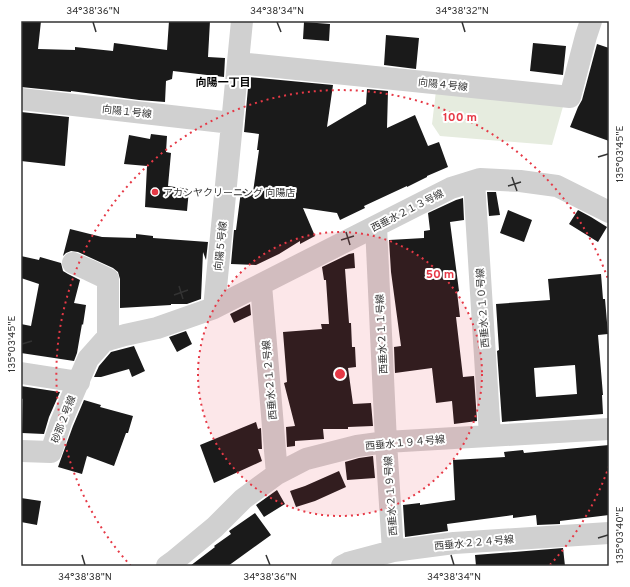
<svg xmlns="http://www.w3.org/2000/svg" width="630" height="587" font-family="Overpass,'Noto Sans JP',sans-serif">
<style>
.green{fill:#e6ecdf}
.building{fill:#1a1a1a;fill-rule:evenodd}
.lines{fill:none;stroke-linecap:round;stroke-linejoin:round}
.minor{stroke:#d0d0d0;stroke-width:22}
.ticks{fill:none;stroke:#333;stroke-width:1.5}
.ring{fill:none;stroke:#e63946;stroke-width:2;stroke-dasharray:2 4}
.poi-dot{fill:#e63946;stroke:#fff;stroke-width:1.5}
.labels{text-anchor:middle;stroke-width:4;stroke-linejoin:round;paint-order:stroke}
.street-label{font-size:10px;fill:#333;stroke:#fff}
.poi-label{font-size:10px;fill:#333;stroke:#fff;text-anchor:start}
.neighbourhood-label{font-size:11px;font-weight:bold;fill:#000;stroke:#fff}
.centre{fill:#e63946;stroke:#fff;stroke-width:2}
.ring-label{font-size:12px;text-anchor:middle;font-weight:bold;fill:#e63946;stroke:#fff;stroke-width:4;stroke-linejoin:round;paint-order:stroke}
.neatline{fill:none;stroke:#333;stroke-width:1.5}
.ticks-label{font-size:10px;text-anchor:middle;fill:#333}
</style>
<rect width="100%" height="100%" fill="#fff"/>
<!-- green -->
<path class="green" d="M436,91l128,12 -12,42 -112,-9 -8,-12z"/>
<!-- building -->
<path class="building" d="M21,21h20l-3,28 37,1v-3l38,4 1,-8 53,7 2,-29h41l-2,36 17,1 -1,19 -51,-6 -1,8 -6,2 -1,21 -26,-2 -68,-9v1l-50,-5z
M304,22l26,2 -1,17 -26,-2z
M386,35l33,3 -3,31 -32,-4z
M533,43l33,3 -3,29 -33,-4z
M597,44l12,4v93l-39,-14 8,-20 4,-7z
M249,77l84,8 -6,42 39,-23 1,-15 21,2 -1,37 28,-13 13,31 11,-4 9,25 -21,9v1l-20,10v-1l-43,20 1,2 -25,12 -3,-7 -34,-5 12,28 -15,8v-3l-21,13 -23,11 -25,-1 3,-34h2l5,-39 12,1 6,-42h-2l2,-16 -15,-2z
M21,112l48,5 -4,49 -44,-5z
M151,134l16,2 -1,16 5,1 -3,33 21,3 -2,22 -42,-4 2,-41 -23,-2 5,-29 21,4z
M487,192h9l4,23 -11,1z
M463,198l1,22 -14,2 9,69 -2,1 3,25h-4l7,60 11,-1 3,45 -23,3 -2,-23 -16,2 -4,-35 -37,5 -1,-26 7,-1 -10,-74 -2,-32 35,-2v-7l6,-1 -2,-17 28,-13z
M508,210l24,10 -8,22 -24,-9z
M578,210l13,7 16,10 -9,15 -29,-18z
M70,229l32,8 34,1v-4l17,2v2l55,4 -2,18 -3,-8 -2,47 -14,5h-16v1l-51,3v-29l-2,-7 -5,-4 -35,-16 -7,-1 -5,2 -3,3z
M354,253l1,15 -10,1 4,54h2l1,24h3l1,20 -8,1 5,36 18,-1 2,23 -25,1v2h-25l1,10 -29,2v5l-8,1 -1,-20 9,-1 -11,-43 3,-1 -4,-50 39,-3 -1,-5h8l-3,-44h-2l-2,-13 27,-13z
M21,256l18,4 1,-3 21,6 2,8 5,3 12,6 -6,23 12,2 -3,20 -1,-1 -5,29 -3,8 -53,-8v-29l10,2 8,-42 -18,-6z
M601,274l2,25h2l3,35 -10,1 5,60h-1l1,19 -101,8 -5,-71 2,-1 -3,-46 54,-4 -2,-21zM575,365l2,29 -41,3 -2,-29z
M250,304l1,11 -17,8 -4,-9z
M186,331l6,13 -15,8 -8,-15z
M134,346l11,25 -13,6 -3,-8 -28,8h-7l5,-11 12,-14z
M21,386l39,6 -11,25 -5,17 -22,-1 1,-34 -2,-1z
M84,400l17,5 -1,2 33,9 -5,17h-2l-12,33 -27,-10 -5,18 -24,-7 15,-41z
M256,422l2,7 3,-1 1,21h-4l4,12 -48,22 -14,-38z
M609,445v70l-49,6v3l-23,1 -1,-10 -23,3v-3l-66,9 1,7 -43,6 -2,-32 17,-2v2l35,-5 -2,-40 52,-3 -1,-5 19,-2 1,3z
M373,456l2,22 -28,2 -2,-18 14,-4z
M339,471l7,16 -31,14 -19,6 -6,-16 15,-5z
M277,490l8,14 -21,13 -8,-12z
M21,498l20,3 -4,24 -16,-3z
M255,513l16,22 -43,31h-38l25,-19 -1,-1 17,-12 -2,-3z
M563,548l2,18h-89l-1,-11z"/>
<g class="lines">
<!-- minor -->
<path class="minor" d="M238,63l332,34 16,-61 5,-15
M21,99l211,24
M474,181l16,255
M376,226l10,216 7,109
M73,263l16,7 19,9v61
M261,285l16,189
M214,308l237,-120 29,-9 40,2 37,5 52,26
M21,373l58,9
M21,451l30,1 10,-30 27,-63 16,-18 21,-6 32,-7 57,-20 28,-287
M167,566l7,-5 41,-34 28,-28 34,-25 29,-15 51,-13 29,-4 223,-13
M342,566l6,-3 45,-12 61,-8 155,-10"/>
</g>
<!-- ticks -->
<path class="ticks" d="M93,22l3,10M277,22l4,10M462,22l3,10M598,157l10,-3M512,177l5,14M508,186l13,-4M346,232l4,13M341,240l13,-4M179,286l4,13M174,295l14,-5M22,344l10,-3M598,538l10,-3M82,555l3,10M266,555l4,10M451,555l3,10"/>
<!-- distance rings -->
<circle cx="340" cy="374" r="142" fill="#e63946" fill-opacity=".12"/>
<g class="ring">
<circle cx="340" cy="374" r="142"/>
<path d="M609 466A284 284 0 0 1 549 566M131 566A284 284 0 1 1 609 282"/>
</g>
<!-- markers -->
<circle class="poi-dot" cx="155" cy="192" r="4"/>
<g class="labels">
<!-- street labels -->
<g class="street-label">
<text transform="translate(443 84) rotate(6)" y="4">向陽４号線</text>
<text transform="translate(127 111) rotate(6)" y="4">向陽１号線</text>
<text transform="translate(407 210) rotate(-27)" y="4">西垂水２１３号線</text>
<text transform="translate(220 246) rotate(-84)" y="4">向陽５号線</text>
<text transform="translate(482 308) rotate(-94)" y="4">西垂水２１０号線</text>
<text transform="translate(381 334) rotate(-93)" y="4">西垂水２１１号線</text>
<text transform="translate(269 380) rotate(-95)" y="4">西垂水２１２号線</text>
<text transform="translate(63 419) rotate(-69)" y="4">砂那２号線</text>
<text transform="translate(405 442) rotate(-5)" y="4">西垂水１９４号線</text>
<text transform="translate(390 496) rotate(-94)" y="4">西垂水２１９号線</text>
<text transform="translate(474 542) rotate(-5)" y="4">西垂水２２４号線</text>
</g>
<!-- poi labels -->
<g class="poi-label">
<text x="163" y="196">アカシヤクリーニング 向陽店</text>
</g>
<!-- neighbourhood labels -->
<g class="neighbourhood-label">
<text x="223" y="86">向陽一丁目</text>
</g>
</g>
<circle cx="340" cy="374" r="6" class="centre"/>
<g class="ring-label">
<text x="460" y="121">100 m</text>
<text x="440" y="278">50 m</text>
</g>
<!-- border -->
<rect width="630" height="587" fill="none" stroke="#ffffff" stroke-width="44"/>
<rect x="22" y="22" width="586" height="543" class="neatline"/>
<g class="ticks-label">
<text x="93" y="14">34°38'36"N</text>
<text x="277" y="14">34°38'34"N</text>
<text x="462" y="14">34°38'32"N</text>
<text transform="translate(619 154) rotate(-90)" y="4">135°03'45"E</text>
<text transform="translate(11 344) rotate(-90)" y="4">135°03'45"E</text>
<text transform="translate(619 535) rotate(-90)" y="4">135°03'40"E</text>
<text x="85" y="580">34°38'38"N</text>
<text x="270" y="580">34°38'36"N</text>
<text x="454" y="580">34°38'34"N</text>
</g>
</svg>
